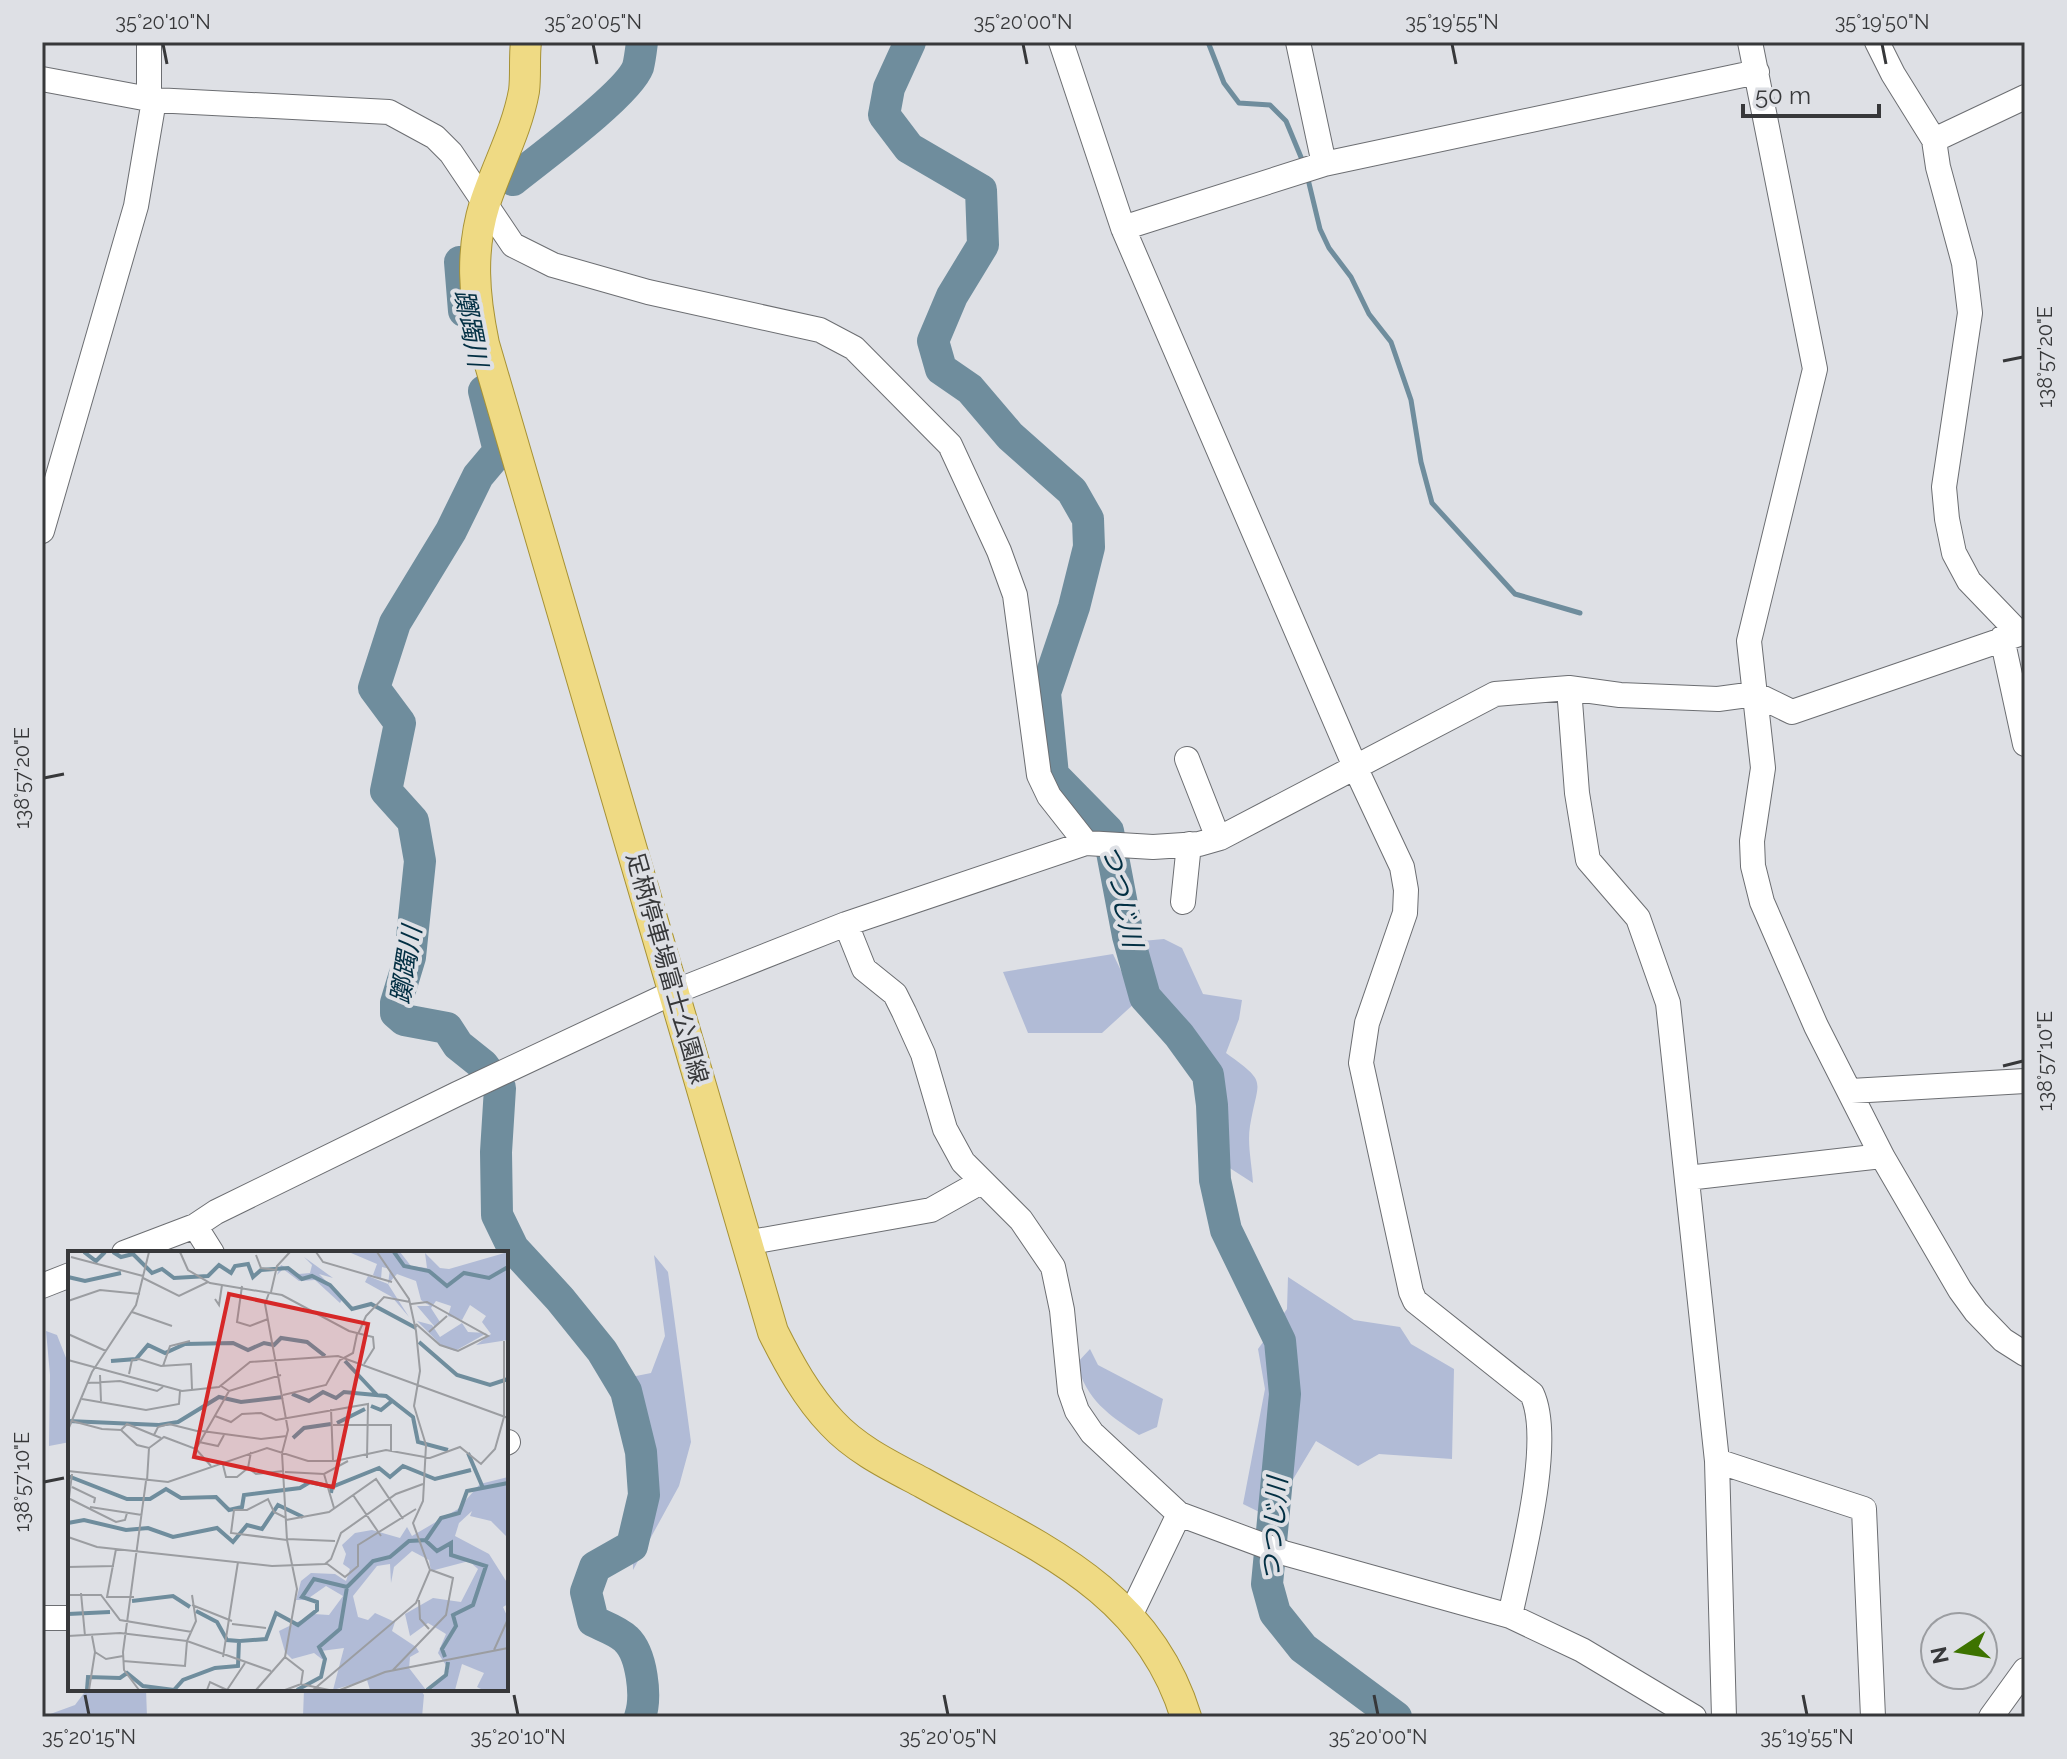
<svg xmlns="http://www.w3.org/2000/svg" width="2067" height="1759" font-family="Raleway,'Noto Sans JP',sans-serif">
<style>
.green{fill:#b1bbd6}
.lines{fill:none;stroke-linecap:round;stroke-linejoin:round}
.stream{stroke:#6f8d9d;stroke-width:5}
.river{stroke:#6f8d9d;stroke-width:32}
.minor-casing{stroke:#6c6e72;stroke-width:26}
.major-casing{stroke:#a79235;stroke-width:32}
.minor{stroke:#fff;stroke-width:24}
.major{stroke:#efda84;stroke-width:30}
.ticks{fill:none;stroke:#37383a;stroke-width:3}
.labels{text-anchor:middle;stroke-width:8;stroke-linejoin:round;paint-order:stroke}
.street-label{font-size:24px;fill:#37383a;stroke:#dee0e5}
.water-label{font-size:26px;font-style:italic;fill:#022f43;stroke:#dee0e5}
.inset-river{fill:none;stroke:#6f8d9d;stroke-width:4}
.inset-road{fill:none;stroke:#9b9da1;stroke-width:2}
.view{fill:#d62828;fill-opacity:0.15;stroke:#d62828;stroke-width:4}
.inset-edge{fill:none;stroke:#37383a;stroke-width:4}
.neatline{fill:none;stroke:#37383a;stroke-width:3}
.ticks-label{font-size:20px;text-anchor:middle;fill:#37383a}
</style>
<rect width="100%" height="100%" fill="#dee0e5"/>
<!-- green -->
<path class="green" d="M1164,939l18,9 21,46 39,6 -3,19 -13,34c43,31 32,25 24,73 -3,18 2,39 3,57l-28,-18 -38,-110 -41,-51 -4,-63z
M1113,954l23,48 -34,31h-74l-25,-61z
M654,1255l14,17 23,170 -12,44 -46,84 -2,-193 20,-4 14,-37z
M1288,1277l66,43 46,7 11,17 43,25 -2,90 -73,-5 -21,12 -42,-25 -24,40 -4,45 -45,-22 22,-115 -7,-40 29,-40z
M46,1331l11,4 13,33v74l-21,4 1,-71z
M1090,1349l8,16 65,34 -6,28 -18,8c-30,-20 -53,-35 -62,-72z
M87,1689h59l1,28h-105l33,-12z
M304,1689h116l4,6 -2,22h-119z"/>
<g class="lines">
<!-- stream -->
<path class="stream" d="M1208,42l16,41 15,20 31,2 16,16 17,41
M1307,175l13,54 9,19 22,29 18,37 22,28 20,58 10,62 11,41 83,91 65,19"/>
<!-- river -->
<path class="river" d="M910,42l-21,46 -5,27 25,33 72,42 2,55 -31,51 -19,45 8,28 29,20 40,47 62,55 16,28 1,28 -15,60 -29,86 8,82 55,56 20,105 17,61 34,38 29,40 4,30 3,75 11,50 54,111 5,53 -18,190 8,29 28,35 93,69
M513,180c26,-21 115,-86 125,-113 2,-8 3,-17 4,-25
M460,262l4,49
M484,391l15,60 -21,25 -27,55 -56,92 -21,65 26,35 -14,68 27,30 7,40 -10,96 -14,46v10l8,7 43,8 11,17 25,20 17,23 -4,64 1,63 16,33 47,51 42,52 24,40 15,61 3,43 -12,51 -37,21 -9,25 7,29c10,5 25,10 33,18 16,15 21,58 14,78"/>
<!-- minor casing -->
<g class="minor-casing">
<path id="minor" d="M1061,42l62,186 233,541 46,98 4,23 -1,23 -38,110 -6,40 50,229 4,9 117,93c22,47 -11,169 -22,222
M1298,42l26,122
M1750,42l65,327 -66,272 14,127 -11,73 1,25 9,36 54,124 66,130 78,134 16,22 27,28 22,14
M1877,42l16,32 41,66 4,27 26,96 6,50 -26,174 3,32 7,34 15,28 50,52
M42,79l107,20
M154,100l235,12 46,25 16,16 62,92 40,20 95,27 172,38 34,18 96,97 49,106 16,44 24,180 10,21 37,47
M1934,140l91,-43
M1123,228l201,-64 433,-92
M42,531l94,-325 18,-106 -5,-1v-57
M2002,638l23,106
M1569,688l8,105 11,67 50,58 30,85 49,458 7,256
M1187,759l31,79
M1183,902l6,-58
M846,924l18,45 31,25 9,18 19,42 22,75 18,33 58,58 32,47 9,43 8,81 7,20 15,22 87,81
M1851,1091l174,-10
M1687,1178l195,-22
M195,1226l17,27
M746,1243l185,-33 50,-28
M124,1253l71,-27 21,-14 241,-118 217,-102 172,-68 240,-81 67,4 46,-3 21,-6 275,-144 74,-6 51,7 98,4 37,-5 37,18 233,-80
M42,1286l28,-11
M506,1443l2,-1
M1717,1461l147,48 9,208
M1130,1616l49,-102 105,39 226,63 72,34 112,67
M42,1618h28
M1991,1717l34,-47"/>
</g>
<!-- major casing -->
<g class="major-casing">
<path id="major" d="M526,42c-2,16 0,34 -2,49 -7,39 -27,75 -39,112 -15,48 -11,93 -1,141l289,988c16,32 34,65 59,91 25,27 59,43 91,60 109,61 223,103 263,234"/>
</g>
<!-- minor -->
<use href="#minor" class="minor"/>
<!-- major -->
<use href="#major" class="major"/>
</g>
<!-- ticks -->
<path class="ticks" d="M163,44l4,20M593,44l4,20M1023,44l4,20M1452,44l4,20M1882,44l4,20M2003,361l20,-4M44,778l20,-4M2003,1066l20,-5M44,1482l20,-4M85,1695l4,20M514,1695l4,20M944,1695l4,20M1374,1695l4,20M1803,1695l4,20"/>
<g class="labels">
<!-- street labels -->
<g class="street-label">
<text transform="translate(667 968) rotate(74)" y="8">足柄停車場富士公園線</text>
</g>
<!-- water labels -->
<g class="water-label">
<text transform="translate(471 328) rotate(79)" y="9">躑躅川</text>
<text transform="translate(1122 896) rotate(77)" y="9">つつじ川</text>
<text transform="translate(406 965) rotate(-81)" y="9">躑躅川</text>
<text transform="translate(1274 1529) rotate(-86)" y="9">つつじ川</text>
</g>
</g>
<!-- overview -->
<g transform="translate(68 1251)">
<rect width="440" height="440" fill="#dee0e5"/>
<path d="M332,1l11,14 16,2 -2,-15 15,15 9,1 59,-17v88l-32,5 15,-11 -9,-12 4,-6 -16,-11 -8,15 -14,-4 3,-10 -15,-5 -5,7 9,14 -5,5 -18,-21h13l-9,-6 -5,-19 -19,-7 -9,10 21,33 -17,-20 -27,-15 3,-6 20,8 2,-15 -8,-2 -1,12 -8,-4 4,-11 -26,-11zM236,6l29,21 -14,-4 24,24 -3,5 -25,-23 -16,1 -16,-12 -6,6 4,-10 18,9 11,-1 2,-8zM349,70l15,4 8,12 22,-14 6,9 19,1 -32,18 -13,-5zM440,226v61l-17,-17 -21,-5 2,-5 -13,12 -4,13 34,18 19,30v20l-5,3 5,11v72h-25l-6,-3 7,-14 -22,-9 -7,26h-24l18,-20 -11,-17 8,-19 -18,-11 -18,13 -5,-22 28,-16 28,4 17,-33 -9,-8 -38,10 -2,-11 -17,-9 -18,16 -3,16 -1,-19 -13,2 -24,30 5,21 10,3 7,-7 20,9 -3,9 24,16 3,5 -9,5 -1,11 17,22h-56l-3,-10 -34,10 11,-42 -23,3 2,9 -9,-7 -22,6 -7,-7 -6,-21 35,-17 15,1 14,-19 -17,-10 -20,14h-10l5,-19 10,-8 24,1 11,7 4,-12 -7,-5 3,-10 -4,-9 13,-12 17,-3 28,8 7,-11 5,9 46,-27 22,-25z" fill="#b1bbd6"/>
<path class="inset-river" d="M16,1l12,9 9,-9M45,1l8,5 12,-3 19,19 10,-4 12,9 34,-2 11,-11 12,8 4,-7 13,-2 5,13 8,-7 27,-2 14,11 10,-3 18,9 22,24 19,-5 45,24M326,1l10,14 25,5 18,15 17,-13 25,5 19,-11M0,26l17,4 36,-8M351,91l38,33 33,10 18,-6M43,110l25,-2 12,-14 17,8 20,-9 48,-1 15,7 16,-7 10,2 7,-7 26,4 18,14M277,110l32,34M224,143l17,7 14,-9 13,6 8,-6 42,4 27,21 5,25 30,8M303,155l10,4 11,-9M0,170l91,4 19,-3 41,-25 22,5 42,-5M269,172l28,-14M225,187l11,-10 27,-4M400,202l15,35M0,225l59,23h23l16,-10 15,9 35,-1 13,13 13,-3 2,-12 56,-7 10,-6 22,5M263,242l1,-6 47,-19 11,9 13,-11 32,13 36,-9M0,272l16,-3 42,10 22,-2 25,9 44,-9 16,14 14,-17 15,4 16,-24 25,12M357,289l12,11 14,-8v12l35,11 -13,39 -20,10 3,11 -14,23 3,8M64,350l41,-5 17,11M128,360l21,11 10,18 12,1M0,363l42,-2M19,439l1,-13 32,1 7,-5 16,13 31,4 9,-10 32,-12 23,-2 1,-25 27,-2 10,-26 22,12 19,-15v-8l-15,-5 12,-18 33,8 26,-26 17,-4 19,-16 17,-1 15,-22 18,-5 8,-22 41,-8M229,439l24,-13 4,-18 -6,-12 21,-18 7,-42M359,439l19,-15 2,-13"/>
<path class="inset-road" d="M112,1l8,18 22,13 72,12 67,36 24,6 1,11 -10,16M248,1l7,10 69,20M188,4l5,13 15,2M3,6l72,19M75,27l36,18 29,-14M174,35l-5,36 13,4 18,-7M203,41l6,-26 13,-14M147,48l4,6 3,-20M0,50l32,-11 40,4M343,53l16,-2 61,34 -30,15 -18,-6 -24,-21M64,61l40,14M361,81l18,-16M0,83l38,17M290,83l8,-18 18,-19 26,5M0,109l114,31 37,-4 31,-25 88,-6 170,62M95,115l7,-20 20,-5M61,123l3,-14 7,-1 22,7 30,-2 1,25M32,124l1,26M19,132l33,-2 37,10 6,-4M161,140l52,-16M215,144l43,-10 14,-25 13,-7 4,-19M14,148l64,11 33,-6 1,-13M263,158l2,52M147,165l16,6 11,-8 19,-1 15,7 92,-16 -1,54M4,170l30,8 19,1 6,-6 34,14M265,174h58v26M0,179l24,-58 44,-67 13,-53M53,179l16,15 12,3 15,-11 32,12 15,17M134,180l59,8 26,-3M86,184l4,-8 11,-3 32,8M131,191l19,4 6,-11M128,198l33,-58 -8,-5M155,214l3,12h11l11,-9 3,-16M180,217l8,6 28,-3M0,220l100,11 99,-34 41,13h27l51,-11 44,8 30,-11 21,17 14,-15 9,-32v-76M217,221l39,2 24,-13M256,223l10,34M79,230l2,-33M4,236l23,11 -1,5M285,244l28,41M0,247l48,24 9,-2 2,-7M1,247l3,-24M22,256l52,8M218,267l-12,-6 -6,-13 -21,11h-13l-3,23 56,7M218,269l43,-8 47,-33 27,40M0,286l29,10 175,19 53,-2 6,-5 10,-26 55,-39 27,-10M219,288l48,2M48,298l-9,48h27M258,312l19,14 13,-11v-21l58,-36M0,316l46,-1M13,342l4,43M0,344h33l19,25 72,12M351,349l1,19 9,10M124,354l40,16M164,373l34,4M0,385l52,-3 67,8 84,30M426,399l14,-31M27,401l11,7 17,-3M155,406l15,-95M217,406l18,14 -2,13M55,410l62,5 2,-25 9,-20 -4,-26M325,419l53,-55 7,-37 -22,-8M21,439l6,-38 -3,-16M71,439l-15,-20 -1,-18 23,-171M139,439l3,-8 17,8M159,439l18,-27M188,439l29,-33 12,-68 -10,-49 -5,-87 6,-23 -23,-126 4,-11M217,439l16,-6 28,6M245,439l103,-87 14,-33 -17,-47 10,-22 3,-56 -12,-39 6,-35 -4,-40 -7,-32 -32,-47M272,439l45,-18 123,-24"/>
<path class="view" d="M161,43l139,30 -35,163 -139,-30z"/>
<rect width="440" height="440" class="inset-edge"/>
</g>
<!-- border -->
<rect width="2067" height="1759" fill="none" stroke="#dee0e5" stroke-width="88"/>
<!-- north arrow -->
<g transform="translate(1959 1651) rotate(258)"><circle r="38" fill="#dee0e5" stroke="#9b9da1" stroke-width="2"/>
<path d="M0-6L14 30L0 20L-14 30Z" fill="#3d7300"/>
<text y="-12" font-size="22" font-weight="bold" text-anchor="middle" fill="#37383a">N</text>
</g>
<!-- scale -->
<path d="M1743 104v12h136v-12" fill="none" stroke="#37383a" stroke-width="4"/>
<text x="1755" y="104" font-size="24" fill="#37383a" stroke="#dee0e5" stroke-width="6" paint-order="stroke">50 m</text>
<rect x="44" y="44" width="1979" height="1671" class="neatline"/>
<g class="ticks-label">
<text x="163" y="29">35°20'10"N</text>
<text x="593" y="29">35°20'05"N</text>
<text x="1023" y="29">35°20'00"N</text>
<text x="1452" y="29">35°19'55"N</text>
<text x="1882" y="29">35°19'50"N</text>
<text transform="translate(2045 357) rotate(-90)" y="7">138°57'20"E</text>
<text transform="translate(22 778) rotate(-90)" y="7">138°57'20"E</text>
<text transform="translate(2045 1061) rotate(-90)" y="7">138°57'10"E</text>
<text transform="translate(22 1482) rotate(-90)" y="7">138°57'10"E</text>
<text x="89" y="1744">35°20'15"N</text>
<text x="518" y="1744">35°20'10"N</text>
<text x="948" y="1744">35°20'05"N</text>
<text x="1378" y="1744">35°20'00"N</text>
<text x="1807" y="1744">35°19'55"N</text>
</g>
</svg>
